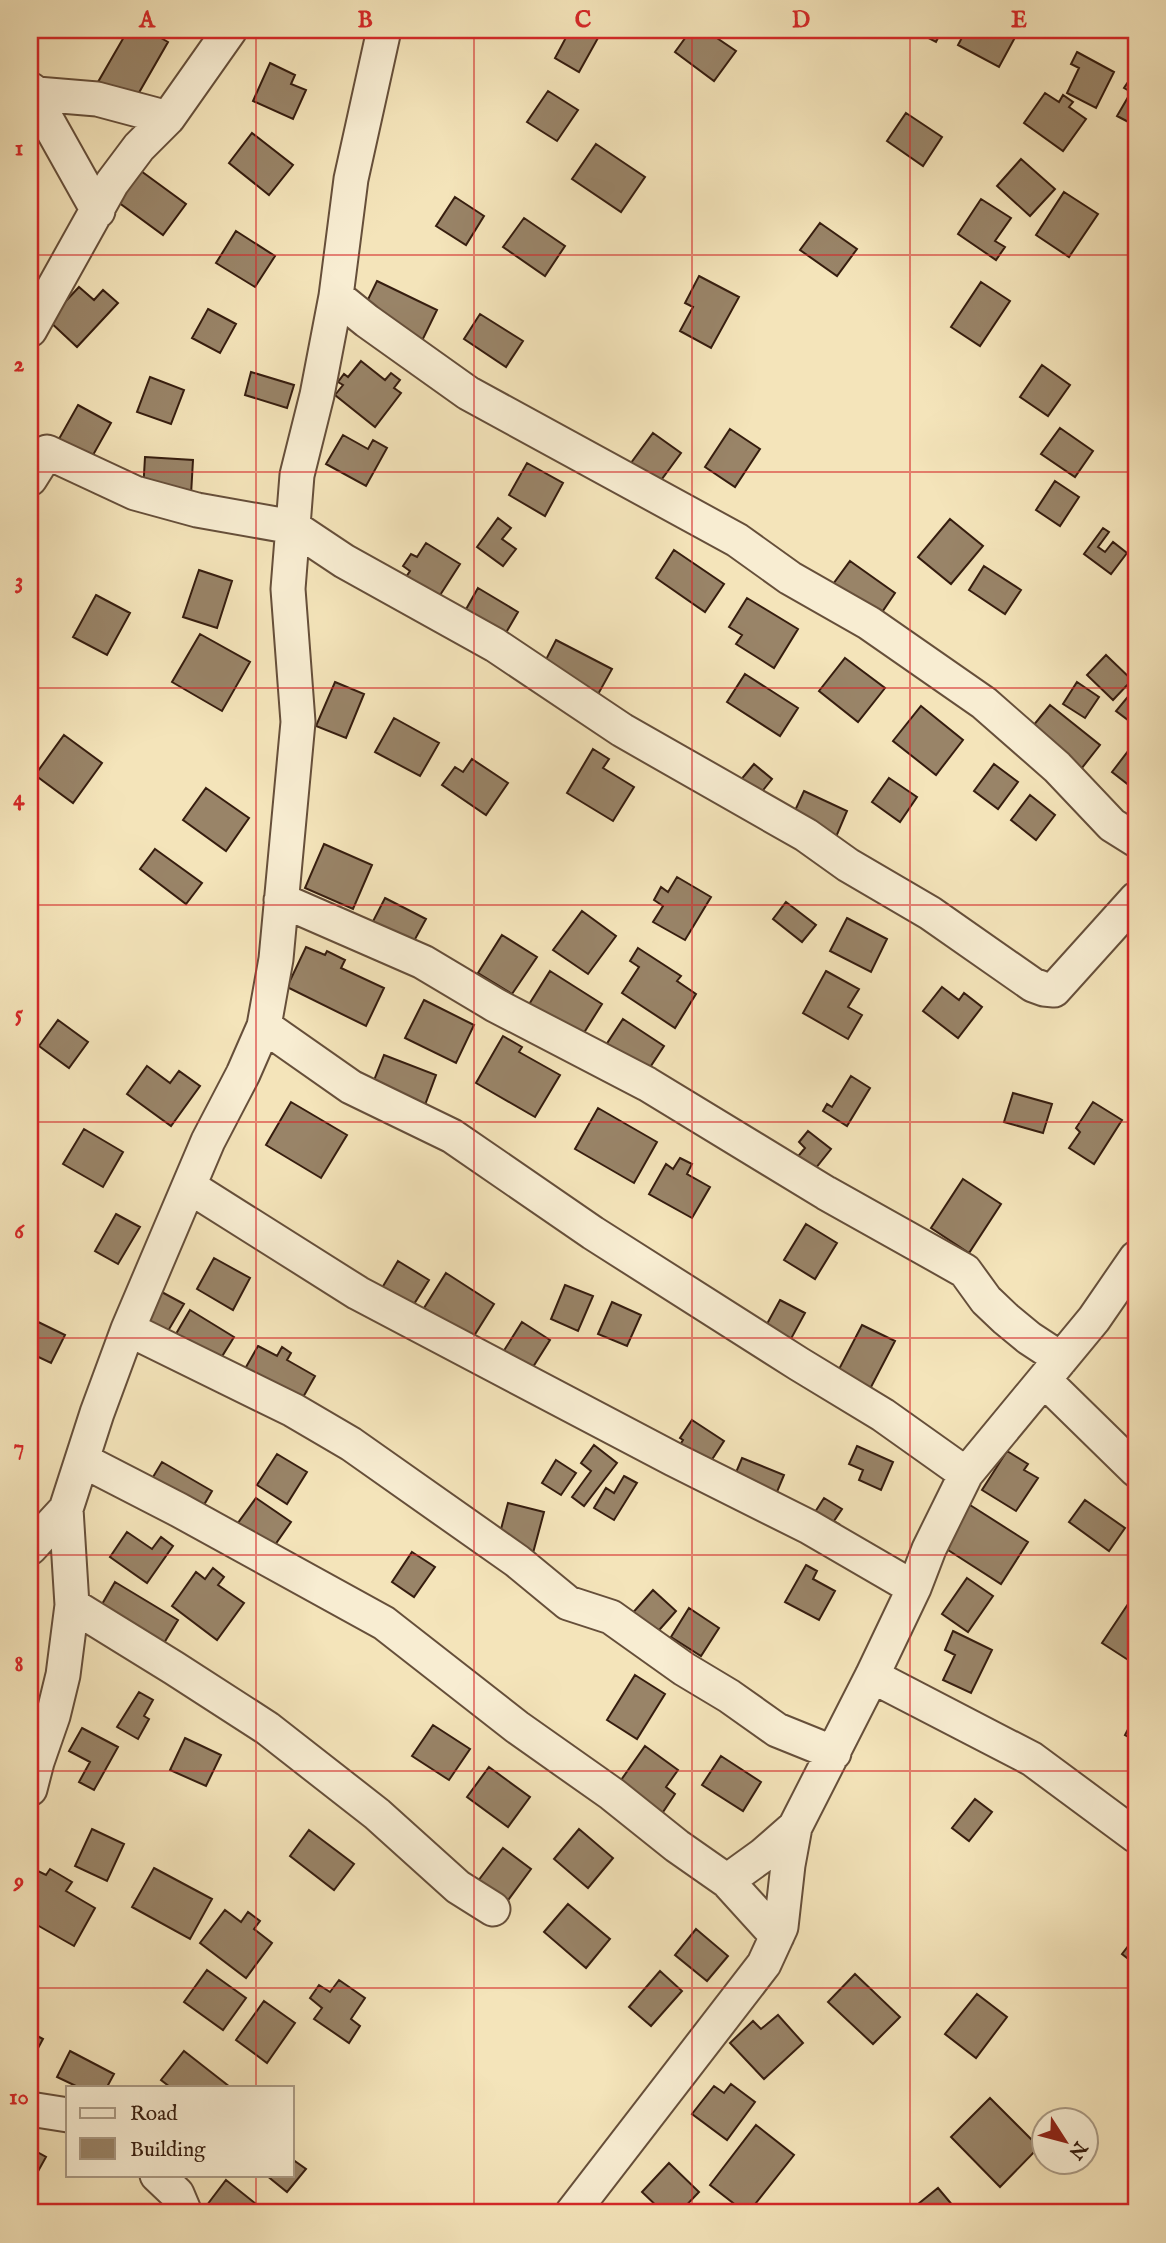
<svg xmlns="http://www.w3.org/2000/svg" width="1166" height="2243" font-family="'IM FELL English',serif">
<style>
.building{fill:#998468;stroke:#361d0f;stroke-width:2}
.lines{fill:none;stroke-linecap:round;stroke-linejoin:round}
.minor-casing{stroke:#664f3a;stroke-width:37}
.minor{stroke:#f8edd2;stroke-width:33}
.grid{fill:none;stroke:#d62828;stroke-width:2;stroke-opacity:0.55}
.neatline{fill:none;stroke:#d62828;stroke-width:2.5}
.grid-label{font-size:23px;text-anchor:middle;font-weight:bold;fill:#d62828}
</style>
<rect width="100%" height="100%" fill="#f4e4ba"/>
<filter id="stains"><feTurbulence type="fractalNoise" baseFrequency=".00286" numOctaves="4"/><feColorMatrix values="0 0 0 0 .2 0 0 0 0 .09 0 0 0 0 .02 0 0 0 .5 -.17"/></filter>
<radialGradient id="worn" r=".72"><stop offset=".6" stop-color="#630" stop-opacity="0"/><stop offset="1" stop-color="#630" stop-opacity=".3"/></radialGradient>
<!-- building -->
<path class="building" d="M128,30h19l21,12 -35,61 -35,-21z
M570,30h13l15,8 -19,34 -24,-14z
M691,30h14l31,21 -22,30 -39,-29z
M913,30h29l-6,12z
M966,30h53l-20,37 -41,-22z
M1077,52l37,20 -18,36 -29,-15 12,-25 -8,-4z
M270,63l25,12 -4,9 15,6 -13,29 -40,-18z
M1130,79l6,3v44l-19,-10 14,-24 -7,-4z
M548,91l30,19 -21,31 -30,-19z
M1045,93l14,9 4,-7 10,7 -4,5 17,12 -23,32 -39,-28z
M906,113l36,24 -19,29 -36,-25z
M252,133l41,32 -24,30 -40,-32z
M596,144l49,33 -24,35 -49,-33z
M1021,159l34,30 -25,27 -33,-30z
M141,171l45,33 -23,31 -45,-33z
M1064,192l34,22 -29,43 -33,-22z
M455,197l29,19 -18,29 -30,-19z
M981,199l30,19 -16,23 10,6 -9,13 -38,-26z
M524,218l41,28 -20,30 -42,-29z
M820,223l37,26 -20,27 -37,-26z
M236,231l39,25 -20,31 -39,-24z
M699,276l40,21 -28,51 -31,-17 13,-24 -8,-4z
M377,281l60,29 -20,41 -60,-29z
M981,282l29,19 -30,45 -29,-19z
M79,287l15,13 9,-10 15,13 -41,44 -29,-27z
M208,309l28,15 -16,29 -28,-15z
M480,314l43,27 -17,26 -42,-28z
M361,361l24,19 6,-7 9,7 -6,8 7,5 -26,34 -40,-32 8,-10 -5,-3 6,-8 4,3z
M1042,365l28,20 -22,31 -28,-19z
M251,372l43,13 -7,23 -42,-13z
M150,377l34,13 -13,34 -34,-12z
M78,405l33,18 -23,41 -33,-18z
M1060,428l33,23 -18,26 -34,-23z
M730,429l30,20 -25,38 -30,-20z
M653,433l28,20 -25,34 -28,-20z
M343,435l25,14 5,-9 14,8 -21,38 -40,-22z
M145,457l48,3 -2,35 -48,-3z
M527,463l36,20 -18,33 -36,-21z
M1055,481l24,16 -19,29 -24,-16z
M498,518l13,10 -9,11 14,10 -13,17 -26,-19z
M950,519l33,27 -32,38 -33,-27z
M1103,528l6,4 -11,15 7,5 8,-10 14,11 -16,21 -27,-20z
M426,543l34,21 -25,39 -33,-20 8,-12 -7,-5 8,-12 6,3z
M674,550l50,34 -19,28 -49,-34z
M850,561l45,32 -21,31 -46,-33z
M984,566l37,24 -16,24 -36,-24z
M199,570l33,11 -15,47 -34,-11z
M478,588l40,24 -18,31 -40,-23z
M96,595l34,18 -23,42 -34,-18z
M747,598l51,31 -24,39 -38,-24 6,-9 -13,-8z
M200,634l50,28 -28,49 -50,-29z
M556,640l56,29 -21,38 -54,-30z
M1106,655l26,25 -19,20 -26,-25z
M845,658l40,30 -27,34 -39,-31z
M745,674l53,34 -18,28 -53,-34z
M335,682l29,12 -18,44 -30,-12z
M1077,682l22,15 -14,21 -22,-14z
M1136,687v31l-4,5 -16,-12z
M1050,705l50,40 -26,33 -50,-41z
M921,706l42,34 -27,35 -43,-34z
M394,718l45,25 -19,33 -45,-24z
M64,735l38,28 -29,40 -38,-28z
M1132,746l4,3v29l-6,8 -18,-14z
M593,749l16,10 -6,9 31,19 -21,34 -46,-28z
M472,759l36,24 -22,32 -44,-30 13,-18 8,5z
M754,764l18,15 -24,30 -19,-15z
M994,764l24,18 -20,27 -24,-18z
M889,778l28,19 -17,25 -28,-20z
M206,788l43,30 -23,33 -43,-31z
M804,791l43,20 -11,26 -44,-20z
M1030,795l25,20 -19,25 -25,-20z
M324,844l48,21 -19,44 -48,-21z
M155,849l47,34 -16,21 -46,-35z
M677,877l34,20 -26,43 -32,-18 10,-16 -9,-6 7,-13 7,5z
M385,898l41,21 -18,33 -40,-21z
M786,902l30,23 -14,17 -29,-23z
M582,911l34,25 -28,38 -35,-24z
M847,918l40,21 -16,33 -41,-21z
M502,935l35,22 -25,37 -34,-21z
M306,947l19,8 2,-4 18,9 -4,8 43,20 -18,38 -79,-39z
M638,948l43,28 -4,5 19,13 -21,34 -53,-35 17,-26 -9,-6z
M550,971l52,33 -22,35 -52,-33z
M826,971l33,18 -11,18 14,8 -14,24 -45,-26z
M942,987l17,13 5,-7 18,14 -24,31 -35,-27z
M424,1000l50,25 -18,38 -51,-25z
M623,1019l41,27 -21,32 -41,-27z
M58,1020l30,22 -19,26 -30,-22z
M503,1036l19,11 -3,5 41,23 -25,42 -59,-34z
M384,1055l52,20 -14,38 -53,-20z
M147,1066l23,17 9,-12 21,15 -29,40 -44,-32z
M851,1076l19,12 -23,38 -24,-15 4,-7 5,3z
M1013,1093l39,11 -9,29 -39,-11z
M291,1102l56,33 -26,43 -55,-33z
M1093,1102l29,18 -28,44 -25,-16 11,-16 -4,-4z
M598,1108l59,34 -23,41 -59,-34z
M84,1129l39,23 -20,35 -40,-23z
M808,1131l23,18 -24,30 -17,-13 15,-18 -6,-6z
M680,1158l12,6 -5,10 23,13 -18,31 -43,-24 17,-30 7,5z
M963,1179l38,25 -32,49 -38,-25z
M116,1214l24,13 -22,37 -23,-13z
M806,1224l31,19 -22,36 -31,-19z
M214,1258l36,20 -17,32 -36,-21z
M398,1261l31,19 -20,32 -30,-19z
M446,1273l48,31 -22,35 -48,-31z
M565,1285l28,11 -15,35 -27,-12z
M158,1290l26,14 -19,32 -25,-14z
M780,1300l25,13 -19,35 -25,-13z
M612,1302l29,13 -14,31 -29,-12z
M190,1310l44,27 -18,29 -43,-27z
M30,1318l35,17 -14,28 -21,-10z
M522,1322l28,18 -24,38 -28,-18z
M862,1325l33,16 -25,48 -33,-16z
M258,1346l19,10 5,-9 9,6 -4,7 28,16 -22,39 -56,-32z
M692,1420l32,21 -26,40 -29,-19 14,-22 -3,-2z
M594,1445l23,18 -33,43 -12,-9 19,-26 -10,-8z
M857,1446l36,16 -12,28 -22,-10 4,-10 -14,-6z
M1007,1451l21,13 -4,6 14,8 -22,33 -34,-21z
M277,1454l30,18 -20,32 -30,-19z
M742,1458l42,17 -15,36 -42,-17z
M556,1460l20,13 -15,22 -19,-12z
M162,1462l50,29 -18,31 -50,-30z
M624,1476l13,7 -23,37 -20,-12 12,-20 8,5z
M256,1498l35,24 -21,30 -35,-25z
M824,1498l18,11 -8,12 5,3 -10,15 -23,-13z
M1085,1500l40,28 -16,23 -40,-29z
M508,1503l36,9 -11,41 -36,-9z
M970,1505l58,37 -27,42 -67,-43 18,-8z
M127,1532l25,17 9,-12 12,9 -26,37 -37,-26z
M412,1552l23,15 -21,30 -22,-15z
M806,1565l11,6 -4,8 22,12 -16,29 -34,-18z
M213,1568l11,9 -6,8 26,18 -27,37 -45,-34 24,-34 9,7z
M967,1578l26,18 -25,36 -26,-18z
M115,1582l63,38 -25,41 -62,-38z
M653,1590l23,21 -23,26 -23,-21z
M1128,1604l8,5v56l-34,-22z
M689,1608l30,20 -18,28 -30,-19z
M953,1631l39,19 -21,43 -28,-13 12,-25 -10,-5z
M635,1675l30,19 -28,45 -30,-19z
M139,1692l14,8 -9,16 5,3 -11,20 -21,-12z
M1136,1714v27l-11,-6z
M433,1725l37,24 -21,31 -37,-24z
M82,1728l36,19 -24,43 -15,-8 11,-20 -21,-11z
M185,1738l36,17 -15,31 -36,-16z
M645,1746l33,24 -12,17 9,7 -14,21 -54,-15z
M721,1756l40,26 -18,29 -41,-26z
M489,1767l41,30 -22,30 -41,-30z
M975,1799l17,13 -23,29 -17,-13z
M92,1829l32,15 -17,37 -32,-15z
M579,1829l34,29 -25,30 -34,-29z
M309,1830l45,34 -20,26 -44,-34z
M503,1848l28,21 -25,34 -28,-22z
M154,1868l58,31 -22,40 -58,-32z
M50,1869l22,13 -6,9 29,17 -21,38 -44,-25v-39l6,-12 10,5z
M568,1904l42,35 -24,29 -42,-36z
M225,1910l16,12 7,-10 12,9 -6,8 18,14 -26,35 -46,-35z
M696,1929l32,27 -21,25 -32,-26z
M1136,1936v29l-14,-11z
M207,1970l39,28 -23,32 -39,-28z
M660,1971l22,20 -31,35 -22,-19z
M855,1974l45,43 -27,27 -45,-42z
M339,1980l26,18 -14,21 9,7 -11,17 -35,-24 8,-11 -12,-10 9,-13 11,7z
M977,1994l30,23 -31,41 -31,-24z
M264,2001l31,22 -28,40 -31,-23z
M778,2015l25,28 -39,36 -34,-36 23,-22 8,8z
M30,2032l13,7 -13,24z
M70,2051l44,23 -7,13h-29l-21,-10z
M184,2051l46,36h-60l-9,-7z
M731,2084l24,18 -28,38 -35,-26 22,-28 10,7z
M990,2098l49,49 -39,40 -49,-50z
M756,2125l38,30 -46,58h-2l-36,-28z
M30,2148l16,9 -10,18 -6,-3z
M292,2159l14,10 -19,23 -21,-17h26z
M669,2163l30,29 -20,21h-15l-22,-21z
M226,2180l30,24 -7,9h-32l-10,-8z
M938,2188l21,25h-52z"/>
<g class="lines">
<!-- minor casing -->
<g class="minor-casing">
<path id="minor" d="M30,89l7,5 60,5 71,19 62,-88
M37,94l10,26 51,91
M336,296l31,25 101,72 269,147 53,38 79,45 115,80 73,64 55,58 24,15
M30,330l82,-147 27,-36 29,-29
M30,479l17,-27 88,41 62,17 96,17 51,34 151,84 127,85 184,105 42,30 82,48 103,72 11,4 10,1 82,-91
M281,900l142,62 72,43 152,79 179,109 139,78 21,29 20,19 23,19 32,21
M264,1026l87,61 101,49 141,97 206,131 84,51 83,59
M190,1187l168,106 315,166 136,68 105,61
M128,1329l165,81 58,34 166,117 51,42 43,14 73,52 45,27 48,34 57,23
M1044,1380l92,90
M82,1460l97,50 205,113 133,104 95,67 65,52 50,35 36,-26 32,-28
M30,1548l36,-39
M72,1605l102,63 93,60 110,86 81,73 35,22
M872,1676l160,83 104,77
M30,1789l7,-27 16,-46 10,-41 9,-70 -6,-96 31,-96 31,-84 80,-188 35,-67 21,-48 12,-67 22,-237 -10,-133 9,-114 20,-80 19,-99 15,-117 33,-149
M727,1881l50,55
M30,2109l38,6
M157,2175l20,19 8,19
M572,2213l192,-249 17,-37 7,-62 7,-38 77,-151 42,-88 15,-39 37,-75 128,-155 42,-61"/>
</g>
<!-- minor -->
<use href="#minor" class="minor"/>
</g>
<!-- grid -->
<path class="grid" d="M256,30v2057M474,30v2183M692,30v2183M910,30v2183M30,255h1106M30,472h1106M30,688h1106M30,905h1106M30,1122h1106M30,1338h1106M30,1555h1106M30,1771h1106M30,1988h1106M256,2175v38"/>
<!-- margin -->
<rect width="1166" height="2243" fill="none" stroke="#f4e4ba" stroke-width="77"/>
<!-- legend -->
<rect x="66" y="2086" width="228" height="91" fill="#f8edd2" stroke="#aa9a84" stroke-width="2"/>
<rect x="80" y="2108" width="35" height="10" fill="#f8edd2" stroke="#aa9a84" stroke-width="2"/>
<text x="130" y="2120" font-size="21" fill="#361d0f">Road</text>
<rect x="80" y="2138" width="35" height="21" fill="#998468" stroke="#aa9a84" stroke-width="2"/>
<text x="130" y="2156" font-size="21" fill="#361d0f">Building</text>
<!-- north arrow -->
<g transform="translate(1065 2141) rotate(126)"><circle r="33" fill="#f8edd2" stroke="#aa9a84" stroke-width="2"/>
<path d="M0-5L12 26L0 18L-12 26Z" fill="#8f2418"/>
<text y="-10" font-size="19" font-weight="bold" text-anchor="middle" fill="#361d0f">N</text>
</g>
<rect x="38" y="38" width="1090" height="2166" class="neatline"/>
<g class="grid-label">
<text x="147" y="27">A</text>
<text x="365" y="27">B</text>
<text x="583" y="27">C</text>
<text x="801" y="27">D</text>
<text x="1019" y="27">E</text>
<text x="19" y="155">1</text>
<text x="19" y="371">2</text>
<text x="19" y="588">3</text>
<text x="19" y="805">4</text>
<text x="19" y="1021">5</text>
<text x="19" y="1238">6</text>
<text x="19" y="1454">7</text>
<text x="19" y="1671">8</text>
<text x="19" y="1888">9</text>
<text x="19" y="2104">10</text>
</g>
<rect width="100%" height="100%" filter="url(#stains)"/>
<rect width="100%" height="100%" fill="url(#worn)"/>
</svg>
